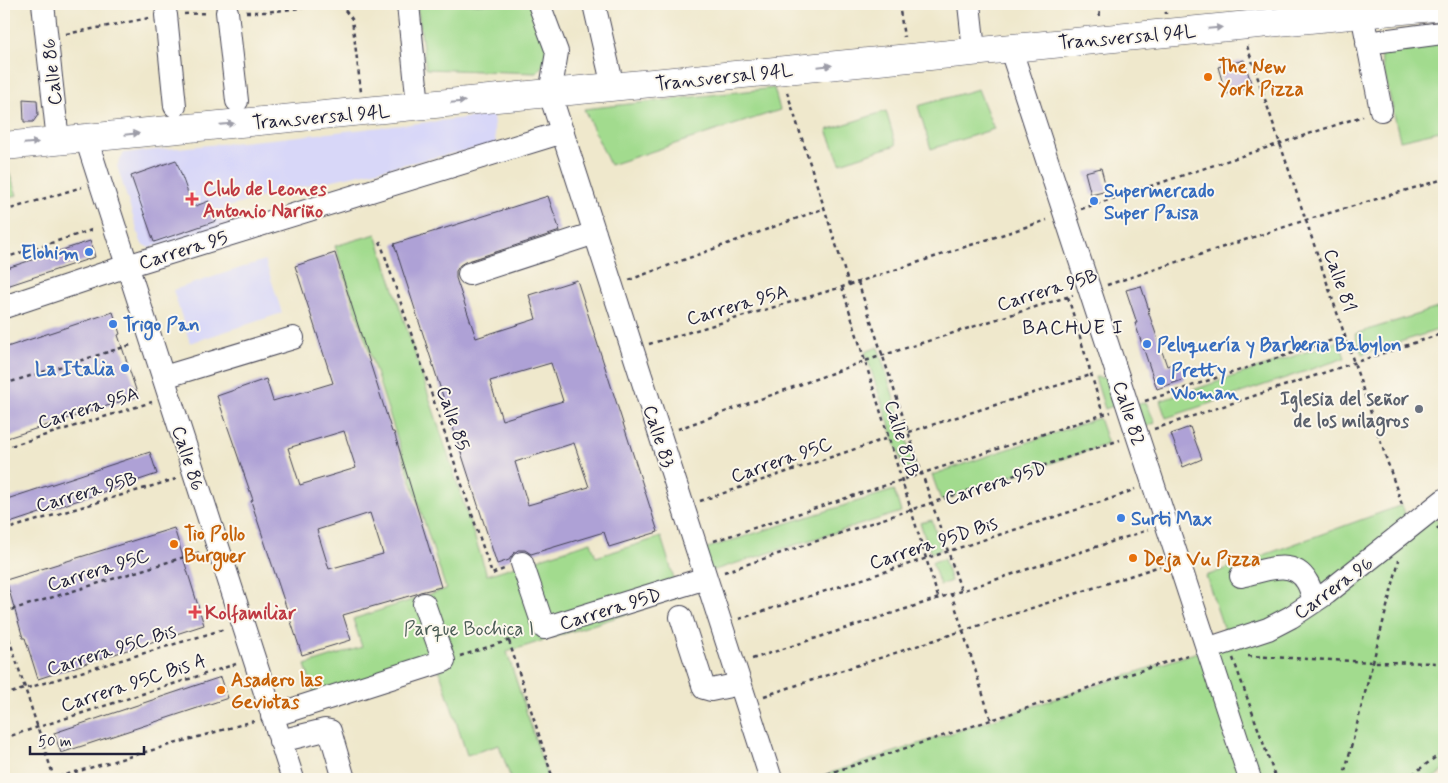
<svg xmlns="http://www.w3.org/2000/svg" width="1448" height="783" font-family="Mynerve,sans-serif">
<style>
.built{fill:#d8d7f8}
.green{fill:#a2db8e;stroke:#627e64}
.building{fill:#aea1d6;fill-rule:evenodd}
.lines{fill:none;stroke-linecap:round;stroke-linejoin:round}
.minor-casing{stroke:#414051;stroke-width:24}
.major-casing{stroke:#414051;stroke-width:29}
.path{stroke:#414051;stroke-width:2.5;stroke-dasharray:4 4;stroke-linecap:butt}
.minor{stroke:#fff;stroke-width:22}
.major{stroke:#fff;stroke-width:28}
.oneway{fill:#9c9ca7}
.food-dot{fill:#e8710a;stroke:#fbf7ec;stroke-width:2}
.health-dot{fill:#e0444e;stroke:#fbf7ec;stroke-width:2}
.shop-dot{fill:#3f7fe0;stroke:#fbf7ec;stroke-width:2}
.worship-dot{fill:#6b7280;stroke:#fbf7ec;stroke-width:2}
.labels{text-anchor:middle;stroke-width:4;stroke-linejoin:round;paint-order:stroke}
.street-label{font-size:19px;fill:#22223b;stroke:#fbf7ec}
.food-label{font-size:19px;font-weight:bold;fill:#c56008;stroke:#fbf7ec;text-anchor:start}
.health-label{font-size:19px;font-weight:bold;fill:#be3a42;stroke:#fbf7ec;text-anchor:start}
.shop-label{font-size:19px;font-weight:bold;fill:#366cbe;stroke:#fbf7ec;text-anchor:start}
.worship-label{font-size:19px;font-weight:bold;fill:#5b616d;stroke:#fbf7ec;text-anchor:end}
.park-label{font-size:19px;fill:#485a54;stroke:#fbf7ec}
.neighbourhood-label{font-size:20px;letter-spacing:1px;fill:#22223b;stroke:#fbf7ec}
</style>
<rect width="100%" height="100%" fill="#fbf7ec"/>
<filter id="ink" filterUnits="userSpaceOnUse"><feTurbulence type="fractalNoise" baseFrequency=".02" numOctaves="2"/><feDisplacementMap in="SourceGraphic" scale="10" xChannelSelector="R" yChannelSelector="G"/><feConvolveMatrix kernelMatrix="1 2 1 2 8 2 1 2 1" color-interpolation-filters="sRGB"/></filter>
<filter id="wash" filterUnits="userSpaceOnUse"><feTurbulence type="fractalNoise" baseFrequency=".0096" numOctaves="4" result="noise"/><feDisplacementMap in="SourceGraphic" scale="20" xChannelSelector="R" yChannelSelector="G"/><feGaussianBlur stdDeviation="1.12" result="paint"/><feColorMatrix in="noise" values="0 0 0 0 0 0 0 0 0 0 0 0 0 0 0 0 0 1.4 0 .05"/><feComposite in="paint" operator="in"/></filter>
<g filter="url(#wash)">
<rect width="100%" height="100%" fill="#efe8cc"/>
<!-- built -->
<path class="built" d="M493,115l3,29 -208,46 -64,18 6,16 -81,24 -7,-4 -2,-5 -23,-73 7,-13 148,-14z
M265,260l17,53 -92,30 -17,-53z"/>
<!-- green -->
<path class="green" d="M417,4h119l18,48 -18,21 -110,-4z
M1444,26v104l-44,10 -23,-98z
M774,88l6,22 -170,55 -26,-56z
M978,89l16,40 -63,20 -13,-43z
M886,111l10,34 -56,18 -13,-33z
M6,164l11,31 -13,5v-35z
M376,234l111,341 104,-33 5,15 65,-20 19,60 -173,55 41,127h-37l-12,-34 -32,10 -32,-98 -120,38 -10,-30 57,-18 -9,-28 93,-30 -111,-343z
M1444,306v22l-82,26 -7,-20z
M1339,341l6,17 -179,60 -6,-17z
M878,347l37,119 -11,3 -39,-117z
M1095,377l14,1 7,27 -11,4z
M1146,402l9,21 -12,5 -9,-22z
M1099,418l9,26 -167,56 -9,-25z
M894,490l7,22 -193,60 -7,-22z
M1402,505l8,23 21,-17 13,19v240l-12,9h-620l416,-137 -22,-66z
M932,520l9,30 -10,3 -11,-30z
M944,559l7,22 -11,4 -8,-23z"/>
<g id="blocks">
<!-- building -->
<path class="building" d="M1244,60l8,26 -26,8 -8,-27z
M23,99l14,1 1,15 -5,7h-9z
M176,160l17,47 16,-6 7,20 -62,21 -23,-66z
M1101,168l6,23 -16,4 -6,-23z
M548,196l12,35 -95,31 -5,3 -4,6v7l20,60 60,-19 -7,-24 48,-15 81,252 -49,15 -5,-15 -73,22 -6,-4h-7l-5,4 -4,6 -12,4 -103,-320zM551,363l12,38 -61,19 -12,-39zM574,443l15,44 -61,18 -13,-43z
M90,241l5,16 -91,30v-18z
M335,253l57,179h2l47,155 -21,5 -4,2 -73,21 8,25 -49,15 -51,-154 2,-1 -36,-104 49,-17 7,22 60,-18 -38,-117zM344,431l12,37 -56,17 -12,-37zM370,513l13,41 -54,15 -12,-39z
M1141,286l8,24 -1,1 19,55 12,-5 6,18 -28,10 -22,-66h2l-11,-33z
M113,312l7,22 -2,1 20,61 -134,43v-91z
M1190,427l12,32 -19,8 -12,-33z
M150,452l7,22 -153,51v-25z
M174,528l30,97 -166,54 -13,-41h-2l-17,-58z
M221,677l7,21 -167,55 -7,-20z"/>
</g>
</g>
<g filter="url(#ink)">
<use href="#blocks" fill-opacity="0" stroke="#414051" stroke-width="1"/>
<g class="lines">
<!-- minor casing -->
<g class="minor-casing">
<path id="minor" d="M43,4l15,137
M408,4l10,102
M539,4l18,48 -7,42 221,685
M594,4l19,83
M969,4l5,46
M227,12l10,89
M1362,14l19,96
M166,15l9,91
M1367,43l75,-10
M1010,47l240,732
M86,138l207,641
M469,274l126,-41
M4,307l123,-41 436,-134
M164,377l129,-39
M522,563l22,65 162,-50
M1241,576c22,-5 52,-19 66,6 4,6 5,14 7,20
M681,617l23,71 7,2 29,-6
M1207,649l61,-20 23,-12 36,-24 117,-93
M272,716l172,-55 -20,-57
M280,741l45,-11 5,1 14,48"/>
</g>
<!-- major casing -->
<g class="major-casing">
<path id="major" d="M4,146l1440,-140"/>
</g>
<!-- path -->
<path class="path" d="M263,4l3,8
M340,4l12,15 9,73
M899,4l5,33
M1099,4l1,16
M1165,4l1,10
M246,12h20l70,-8
M184,14l24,-1
M66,34l83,-16
M1247,46l156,462
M787,92l62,193
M1081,209l282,-93
M4,211l78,-24
M380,241l112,333 12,-5
M4,258l91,-29
M629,280l196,-72
M858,282l103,308
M1107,285l199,-65 138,-41
M842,287l96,310
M1068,297l35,117
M649,344l200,-59 198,-65
M4,384l130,-40
M1145,401l200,-65
M678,429l187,-68 208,-66
M1154,429l290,-96
M909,432l182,-57
M4,448l148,-46
M700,501l188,-63
M1437,527l7,9
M4,530l172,-51
M714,541l397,-129
M724,572l396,-132
M951,593l40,127
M4,612l197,-60
M739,619l380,-123 16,-7
M4,623l50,155
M509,641l44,138
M460,656l66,-21
M1248,656l125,6 71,1
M1233,658l43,121
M752,659l396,-129
M4,695l221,-66
M764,696l396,-130
M4,738l232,-74
M51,779l203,-58
M812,779l379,-125
M1343,779l56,-219
M1406,779l38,-28"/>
<!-- minor -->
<use href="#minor" class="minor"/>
<!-- major -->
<use href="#major" class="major"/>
</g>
<!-- one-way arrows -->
<defs><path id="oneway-solid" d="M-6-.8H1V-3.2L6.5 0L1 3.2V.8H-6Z" transform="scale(1.25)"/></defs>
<g class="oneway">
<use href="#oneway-solid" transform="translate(1215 28) rotate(-5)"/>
<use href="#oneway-solid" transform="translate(825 66) rotate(-6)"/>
<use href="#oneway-solid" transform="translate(458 102) rotate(-5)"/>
<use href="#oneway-solid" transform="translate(227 124) rotate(-5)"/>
<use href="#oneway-solid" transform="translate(132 134) rotate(-6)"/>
<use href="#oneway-solid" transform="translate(31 143) rotate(-5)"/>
</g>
</g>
<!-- markers -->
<g class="food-dot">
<circle cx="1208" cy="77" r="5"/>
<circle cx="174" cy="544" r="5"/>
<circle cx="1133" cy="558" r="5"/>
<circle cx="221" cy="690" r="5"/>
</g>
<g class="health-dot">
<path d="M189.5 191.5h5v5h5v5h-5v5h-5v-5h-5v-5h5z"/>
<path d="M192.5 604.5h5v5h5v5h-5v5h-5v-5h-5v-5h5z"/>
</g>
<g class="shop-dot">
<circle cx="1094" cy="201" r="5"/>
<circle cx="89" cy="252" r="5"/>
<circle cx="113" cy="324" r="5"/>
<circle cx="1147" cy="344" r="5"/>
<circle cx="125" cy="368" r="5"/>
<circle cx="1161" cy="381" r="5"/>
<circle cx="1121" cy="518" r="5"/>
</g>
<circle class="worship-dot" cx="1419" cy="409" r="5"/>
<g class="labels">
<!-- street labels -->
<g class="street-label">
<text transform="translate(1127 36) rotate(-5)" y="7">Transversal 94L</text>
<text transform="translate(51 72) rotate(-96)" y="7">Calle 86</text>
<text transform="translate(724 76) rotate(-6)" y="7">Transversal 94L</text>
<text transform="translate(321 116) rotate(-5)" y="7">Transversal 94L</text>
<text transform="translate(183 249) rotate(-17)" y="7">Carrera 95</text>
<text transform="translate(1341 280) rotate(71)" y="7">Calle 81</text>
<text transform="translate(1047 289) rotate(-17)" y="7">Carrera 95B</text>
<text transform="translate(737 304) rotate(-16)" y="7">Carrera 95A</text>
<text transform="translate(88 407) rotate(-17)" y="7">Carrera 95A</text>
<text transform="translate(1130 413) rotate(72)" y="7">Calle 82</text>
<text transform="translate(454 418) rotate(71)" y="7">Calle 85</text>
<text transform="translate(660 436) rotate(72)" y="7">Calle 83</text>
<text transform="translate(903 438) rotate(73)" y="7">Calle 82B</text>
<text transform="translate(189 458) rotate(72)" y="7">Calle 86</text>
<text transform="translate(781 459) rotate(-19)" y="7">Carrera 95C</text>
<text transform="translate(995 482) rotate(-18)" y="7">Carrera 95D</text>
<text transform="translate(86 491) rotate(-16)" y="7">Carrera 95B</text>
<text transform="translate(933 542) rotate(-18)" y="7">Carrera 95D Bis</text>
<text transform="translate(98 569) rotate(-17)" y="7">Carrera 95C</text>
<text transform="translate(1333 587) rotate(-36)" y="7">Carrera 96</text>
<text transform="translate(610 608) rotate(-17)" y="7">Carrera 95D</text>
<text transform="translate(111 649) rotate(-17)" y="7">Carrera 95C Bis</text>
<text transform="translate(133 682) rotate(-18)" y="7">Carrera 95C Bis A</text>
</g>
<!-- food labels -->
<g class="food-label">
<text x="1218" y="73">The New<tspan x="1218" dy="22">York Pizza</tspan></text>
<text x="184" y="540">Tio Pollo<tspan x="184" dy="22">Burguer</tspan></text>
<text x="1143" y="565">Deja Vu Pizza</text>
<text x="231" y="686">Asadero las<tspan x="231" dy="22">Geviotas</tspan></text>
</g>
<!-- health labels -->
<g class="health-label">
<text x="203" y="195">Club de Leones<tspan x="203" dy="22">Antonio Nariño</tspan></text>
<text x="205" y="619">Kolfamiliar</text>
</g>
<!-- shop labels -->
<g class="shop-label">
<text x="1104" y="197">Supermercado<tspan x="1104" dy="22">Super Paisa</tspan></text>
<text x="79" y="259" text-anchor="end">Elohim</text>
<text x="123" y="331">Trigo Pan</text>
<text x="1157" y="351">Peluquería y Barberia Babylon</text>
<text x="115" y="375" text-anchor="end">La Italia</text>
<text x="1171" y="377">Pretty<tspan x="1171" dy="22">Woman</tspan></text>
<text x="1131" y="525">Surti Max</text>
</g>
<!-- worship labels -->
<g class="worship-label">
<text x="1409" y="405">Iglesia del señor<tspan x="1409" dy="22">de los milagros</tspan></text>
</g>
<!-- park labels -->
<g class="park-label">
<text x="469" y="635">Parque Bochica I</text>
</g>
<!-- neighbourhood labels -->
<g class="neighbourhood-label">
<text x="1073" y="334">BACHUE I</text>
</g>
</g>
<!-- margin -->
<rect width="1448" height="783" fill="none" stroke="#fbf7ec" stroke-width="20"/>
<!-- scale -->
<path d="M30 746v8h114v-8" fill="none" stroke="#22223b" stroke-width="2.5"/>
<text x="38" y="746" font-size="15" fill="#22223b" stroke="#fbf7ec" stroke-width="4" paint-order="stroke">50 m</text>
</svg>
